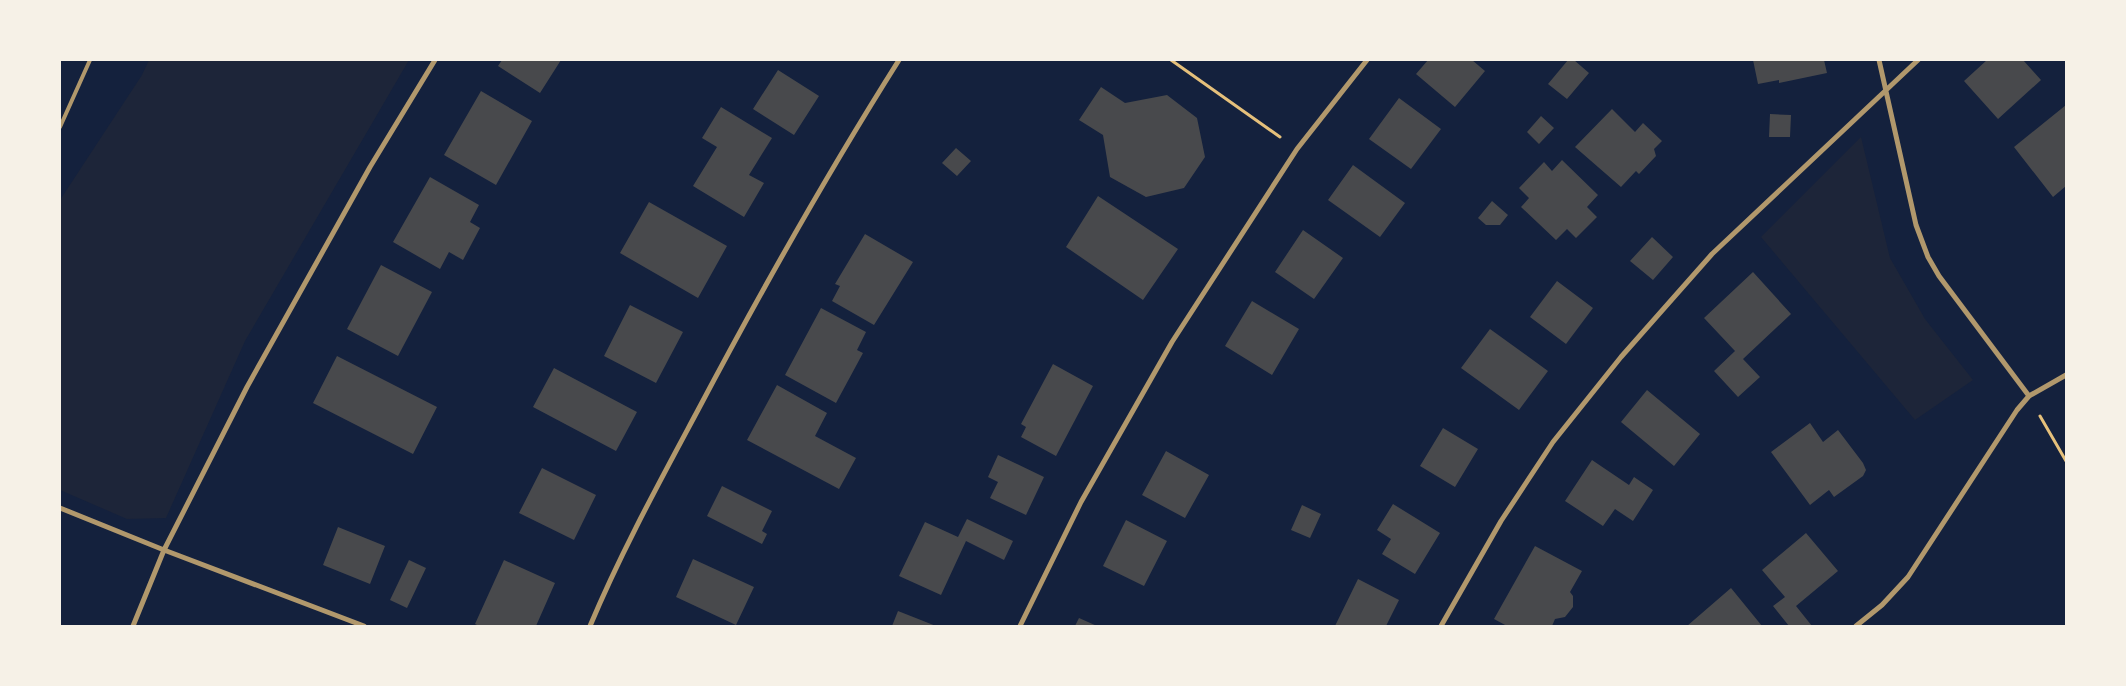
<svg xmlns="http://www.w3.org/2000/svg" width="2126" height="686" font-family="'PT Sans Narrow',sans-serif">
<style>
.green{fill:#1d2539}
.building{fill:#48494c}
.lines{fill:none;stroke-linecap:round;stroke-linejoin:round}
.path{stroke:#e5c07b;stroke-width:3}
.service{stroke:#b1986c;stroke-width:4}
.minor{stroke:#b1986c;stroke-width:5}
</style>
<rect width="100%" height="100%" fill="#14213d"/>
<!-- green -->
<path class="green" d="M149,60h260l-164,281 -79,177 -39,1 -67,-29v-290l82,-125z
M1861,137l29,121 35,61 48,61 -58,40 -154,-183z"/>
<!-- building -->
<path class="building" d="M502,60h59l-21,33 -42,-27z
M1428,60h44l13,11 -30,36 -39,-33z
M1568,60h6l15,13 -22,26 -19,-15z
M1753,60h71l3,13 -48,10v-3l-21,4z
M1987,60h36l18,20 -43,39 -34,-38z
M778,70l41,26 -25,39 -41,-26z
M1101,87l24,16 42,-8 30,23 8,39 -21,31 -38,9 -36,-20 -7,-42 -24,-15z
M481,91l51,30 -36,64 -52,-30z
M1399,98l42,31 -30,40 -42,-30z
M2066,105v81l-13,11 -39,-50z
M721,107l51,31 -23,37 15,8 -20,34 -51,-31 24,-39 -15,-9z
M1612,109l23,23 8,-9 19,18 -8,8 2,7 -17,18 -3,-3 -15,16 -46,-40z
M1770,114l21,1 -1,22h-21z
M1541,116l13,12 -15,16 -12,-12z
M956,148l15,13 -14,15 -15,-13z
M1562,160l36,35 -11,12 10,10 -21,21 -9,-9 -11,11 -35,-33 8,-9 -10,-10 25,-26 8,9z
M1353,165l52,38 -25,34 -52,-37z
M430,177l49,28 -9,17 10,6 -17,32 -14,-8 -9,17 -47,-27z
M1098,196l80,53 -35,51 -77,-53z
M1492,201l16,14 -8,10h-14l-8,-7z
M649,202l78,44 -29,52 -78,-45z
M1303,230l40,28 -29,41 -39,-27z
M865,234l48,28 -39,63 -42,-24 8,-15 -5,-2z
M1652,237l21,20 -20,23 -23,-19z
M381,265l51,27 -34,64 -51,-27z
M1753,272l38,42 -48,45 17,18 -22,20 -24,-26 21,-20 -31,-33z
M1557,281l36,27 -27,36 -36,-27z
M1252,301l47,28 -27,46 -47,-29z
M630,305l53,27 -27,51 -52,-27z
M821,308l45,24 -9,18 6,3 -27,50 -51,-28z
M1490,329l58,42 -29,39 -58,-42z
M337,356l100,51 -24,47 -100,-51z
M1053,364l40,22 -37,70 -35,-19 5,-10 -5,-3z
M554,368l83,44 -21,39 -83,-44z
M777,385l50,28 -12,23 41,22 -17,31 -92,-49z
M1647,390l53,44 -26,32 -53,-44z
M1810,423l13,19 15,-12 25,33 3,7 -3,6 -29,21 -5,-7 -19,15 -39,-53z
M1443,428l35,21 -23,38 -35,-21z
M1166,451l43,24 -24,43 -43,-23z
M998,455l46,22 -18,38 -36,-17 8,-16 -10,-5z
M1592,460l37,25 5,-8 19,13 -20,31 -18,-12 -12,17 -38,-25z
M542,468l54,27 -22,45 -55,-27z
M722,486l50,25 -10,20 5,3 -5,10 -55,-28z
M1393,504l47,29 -25,41 -33,-20 9,-15 -14,-9z
M1302,505l19,9 -11,24 -19,-8z
M967,519l46,22 -9,19 -38,-19 -25,54 -42,-19 26,-54 33,15z
M1126,520l41,21 -23,45 -41,-20z
M338,527l47,19 -15,38 -47,-19z
M1806,533l32,38 -42,35 16,20h-23l-16,-20 12,-9 -23,-27z
M1535,546l47,25 -12,21 3,4v11l-8,10 -10,2 -3,7h-45l-13,-7z
M693,559l61,28 -18,38 -60,-28z
M409,560l17,8 -19,40 -17,-8z
M504,560l51,23 -19,43h-57l-4,-2z
M1358,579l41,21 -13,26h-51z
M1731,588l31,38h-75z
M898,611l38,15h-44z
M1079,618l18,8h-22z"/>
<g class="lines">
<!-- path -->
<path class="path" d="M1171,60l109,77
M2040,416l26,45"/>
<!-- service -->
<path class="service" d="M60,127l30,-67"/>
<!-- minor -->
<path class="minor" d="M1879,60l37,165 12,32 11,19 90,120
M60,508l104,42 200,76
M133,626l31,-76 83,-163 123,-220 65,-107
M590,626c31,-74 70,-145 108,-216 63,-119 129,-236 201,-350
M1020,626l61,-124 91,-160 125,-193 70,-89
M1441,626l60,-105 52,-79 68,-85 91,-103 206,-194
M1856,626l26,-21 26,-28 109,-167 12,-14 37,-21"/>
</g>
<!-- border -->
<rect width="2126" height="686" fill="none" stroke="#f6f1e7" stroke-width="122"/>
</svg>
